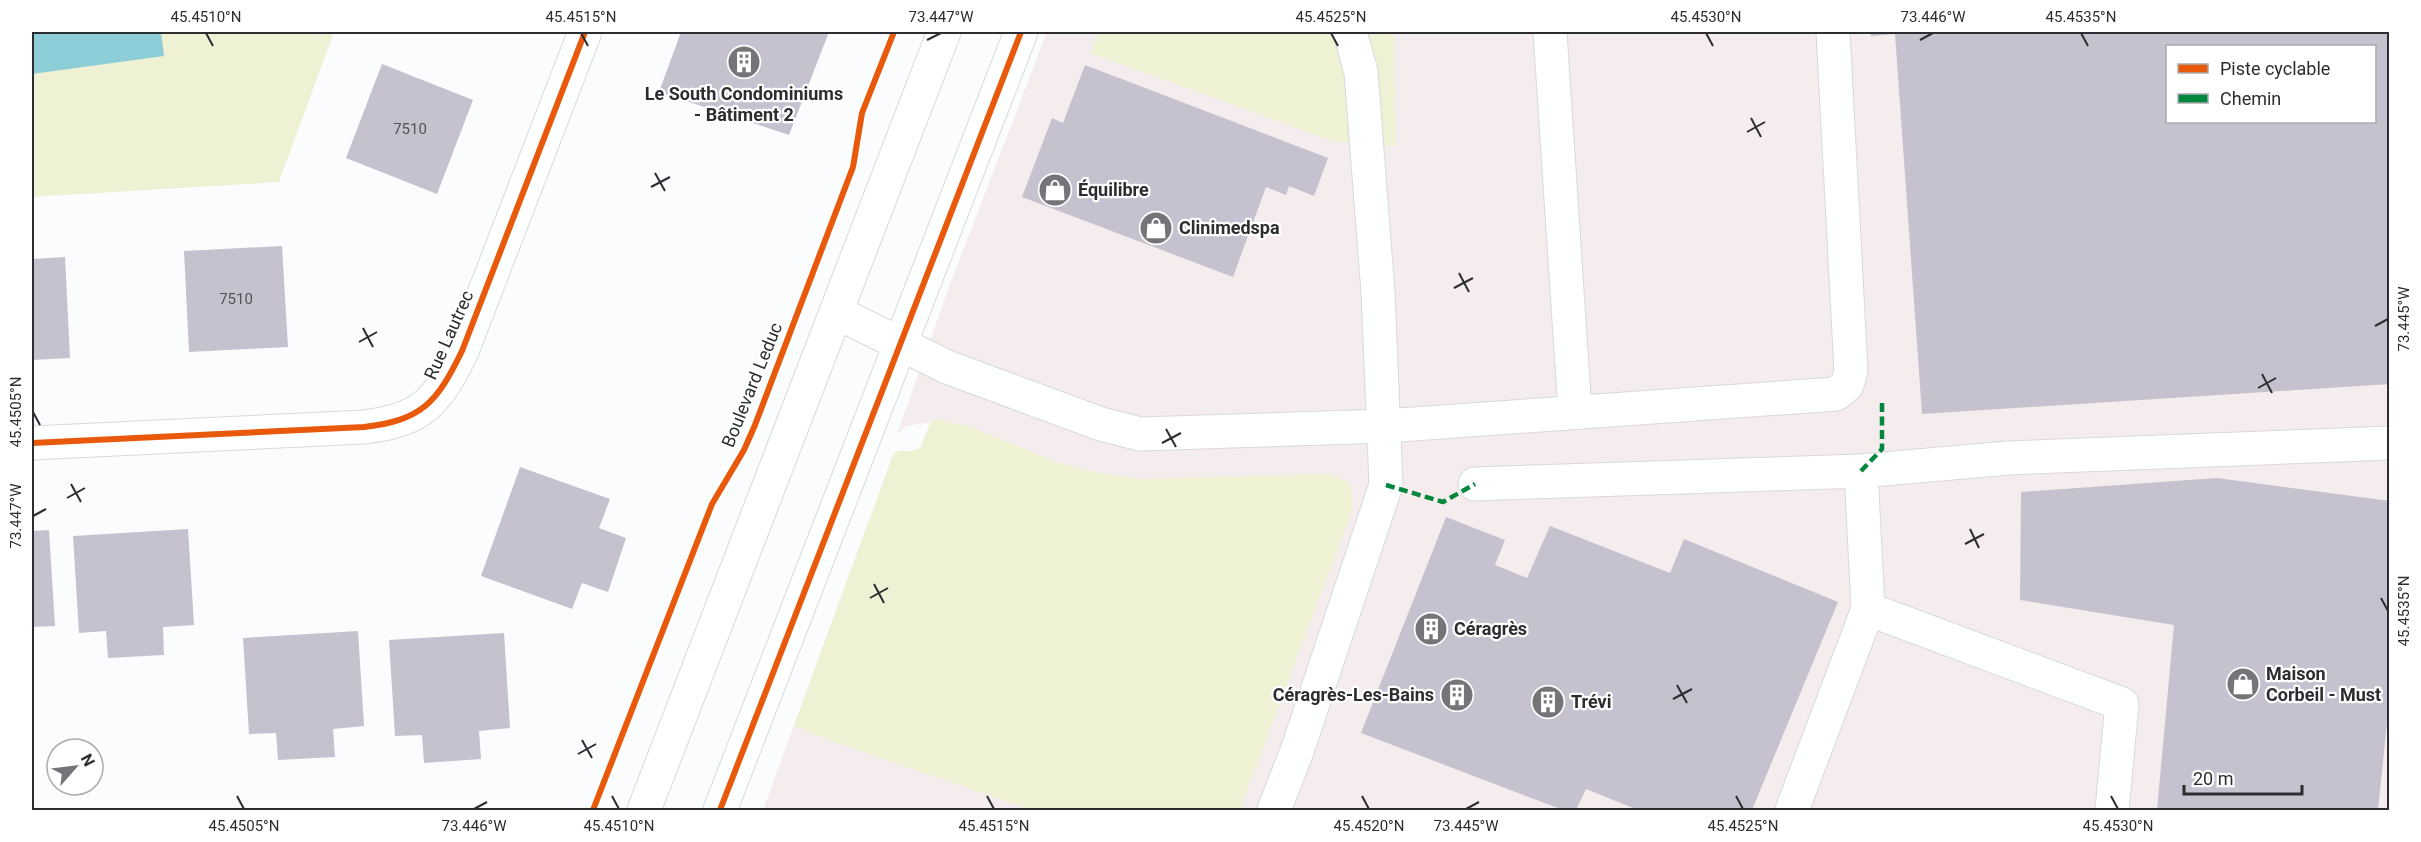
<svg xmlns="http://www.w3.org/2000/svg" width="2421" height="842" font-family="Roboto,sans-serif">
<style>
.commercial{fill:#f5eced;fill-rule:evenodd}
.green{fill:#eef1d4}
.water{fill:#8ccdd7}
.building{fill:#c5c1ce;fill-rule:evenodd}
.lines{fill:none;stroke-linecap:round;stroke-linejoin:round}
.minor-casing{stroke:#d8d9db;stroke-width:35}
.minor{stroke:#feffff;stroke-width:33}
.quiet{stroke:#00873e;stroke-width:4.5;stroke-dasharray:9 4.5;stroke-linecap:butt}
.cycleway-casing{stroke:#fff;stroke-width:10}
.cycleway{stroke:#e8590c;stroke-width:6}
.ticks{fill:none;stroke:#2b2d30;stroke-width:2}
.labels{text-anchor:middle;stroke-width:4.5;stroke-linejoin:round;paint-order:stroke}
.number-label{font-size:15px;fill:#525258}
.poi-label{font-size:18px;font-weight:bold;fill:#2b2d30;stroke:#fff;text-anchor:start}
.street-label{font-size:18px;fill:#2b2d30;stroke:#fff}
.neatline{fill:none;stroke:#2b2d30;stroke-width:2}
.ticks-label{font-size:15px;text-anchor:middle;fill:#2b2d30}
</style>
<rect width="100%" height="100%" fill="#fbfcfe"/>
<!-- commercial -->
<path class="commercial" d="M1047,32h1342v778h-1626l130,-355 5,-4h13l9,-3 11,-26 -25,4 -9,8 52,-147zM2168,46h206v76h-206z"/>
<!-- green -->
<path class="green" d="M32,32h302l-55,150 -247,15z
M1099,32h295l2,114 -63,-5 -243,-88z
M942,420l26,6 88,36 43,11 43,6 187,-5c24,7 24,13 23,37l-112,299h-208l-195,-67 -43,-17 99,-271 5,-4h13l9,-3 11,-27z"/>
<!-- water -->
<path class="water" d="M32,32h129l3,24 -132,18z"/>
<!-- building -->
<path class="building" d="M681,32h148l-40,103 -130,-43z
M1870,32h520v352l-468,30 -27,-380 -24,2zM2168,46h206v76h-206z
M382,64l91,36 -36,94 -91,-36z
M1085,65l243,93 -14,38 -25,-10 -3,9 -20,-8 -33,90 -211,-80 30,-79 11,5z
M282,246l6,101 -99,5 -5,-101z
M65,257l5,101 -38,2v-101z
M520,467l90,32 -11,29 27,10 -18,54 -26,-9 -10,26 -91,-33z
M2217,478l173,23v193l-12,116h-221l17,-185 -154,-25 1,-108z
M1446,517l59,23 -10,25 32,13 23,-52 120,47 14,-34 154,63 -86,208h-114l-52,-21 -10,21h-13l-202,-77z
M188,529l6,96 -31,2 1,28 -56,3 -2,-27 -27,2 -6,-97z
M49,530l6,96 -23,1v-96z
M358,631l6,95 -31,3 2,28 -57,3 -2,-27 -27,1 -6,-96z
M504,633l6,95 -31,3 2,28 -57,4 -2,-28 -27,1 -6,-96z"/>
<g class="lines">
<!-- minor casing -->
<g class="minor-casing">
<path id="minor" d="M1550,32l25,380
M836,312l111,55 154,57 39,10 245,-8 451,-32 11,-9 4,-14 -18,-339
M32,443l332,-16c59,-7 73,-25 98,-76l123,-319
M1475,484l386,-13 147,-13 382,-15
M1868,609l254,95 -10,106
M644,810l300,-778
M720,810l301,-778
M1274,810l23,-59 89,-266 -8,-193 -17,-220 -11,-40
M1792,810l76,-201 -7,-138"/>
</g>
<!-- minor -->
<use href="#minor" class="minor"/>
<!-- quiet -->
<path class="quiet" d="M1861,471l21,-22v-46
M1386,485l57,17 32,-18"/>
<!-- cycleway casing -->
<g class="cycleway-casing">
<path id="cycleway" d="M32,443l332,-16c59,-7 73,-25 98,-76l123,-319
M593,810l119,-306 32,-54 11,-25 98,-258 9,-54 32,-81
M720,810l301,-778"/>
</g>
<!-- cycleway -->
<use href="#cycleway" class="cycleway"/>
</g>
<!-- ticks -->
<path class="ticks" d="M206,33l7,13M581,33l7,13M1331,33l7,13M1706,33l7,13M2081,33l7,13M927,40l14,-7M1920,40l13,-7M1751,118l10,19M1747,132l18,-10M655,173l10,18M651,187l19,-10M1459,273l10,19M1454,288l19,-10M2375,326l13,-7M363,328l10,19M359,342l18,-10M2262,374l10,19M2258,388l18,-10M33,412l7,13M1166,429l10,18M1162,443l19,-10M71,484l10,18M67,498l18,-10M33,516l13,-7M1970,529l9,19M1965,544l19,-10M874,584l10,19M870,598l18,-10M2381,598l7,13M1677,685l10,18M1673,699l19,-10M582,740l10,18M578,754l18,-10M237,796l7,13M612,796l7,13M987,796l7,13M1362,796l7,13M1736,796l7,13M2111,796l7,13M474,809l13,-7M1466,809l13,-7"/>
<!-- icons -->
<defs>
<g id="building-disc" transform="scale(1.725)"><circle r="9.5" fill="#747578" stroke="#fff"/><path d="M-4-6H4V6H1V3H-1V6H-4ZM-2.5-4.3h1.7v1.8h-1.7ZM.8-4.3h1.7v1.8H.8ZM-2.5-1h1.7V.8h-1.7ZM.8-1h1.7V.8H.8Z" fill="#fff"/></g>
<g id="shop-disc" transform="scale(1.725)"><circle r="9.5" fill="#747578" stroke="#fff"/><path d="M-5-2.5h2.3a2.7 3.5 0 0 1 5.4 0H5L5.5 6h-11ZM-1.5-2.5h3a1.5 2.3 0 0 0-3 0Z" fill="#fff"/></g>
</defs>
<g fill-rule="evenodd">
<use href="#building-disc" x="744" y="62"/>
<use href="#shop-disc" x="1055" y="190"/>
<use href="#shop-disc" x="1156" y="228"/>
<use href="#building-disc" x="1431" y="629"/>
<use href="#shop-disc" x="2243" y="684"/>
<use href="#building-disc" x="1457" y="695"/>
<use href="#building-disc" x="1548" y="702"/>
</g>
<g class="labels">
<!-- number labels -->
<g class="number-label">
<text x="410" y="134">7510</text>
<text x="236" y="304">7510</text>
</g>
<!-- poi labels -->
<g class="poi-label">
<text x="744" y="100" text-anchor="middle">Le South Condominiums<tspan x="744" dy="21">- Bâtiment 2</tspan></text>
<text x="1078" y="196">Équilibre</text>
<text x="1179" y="234">Clinimedspa</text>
<text x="1454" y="635">Céragrès</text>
<text x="2266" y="680">Maison<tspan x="2266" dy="21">Corbeil - Must</tspan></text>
<text x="1434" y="701" text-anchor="end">Céragrès-Les-Bains</text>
<text x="1571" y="708">Trévi</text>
</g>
<!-- street labels -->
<g class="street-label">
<text transform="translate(449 335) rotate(-66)" y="6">Rue Lautrec</text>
<text transform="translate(752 385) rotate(-68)" y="6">Boulevard Leduc</text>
</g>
</g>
<!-- border -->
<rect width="2421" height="842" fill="none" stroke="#ffffff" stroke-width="66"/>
<!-- legend -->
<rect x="2166" y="45" width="210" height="78" fill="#ffffff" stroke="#aaabac" stroke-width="1.5"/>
<rect x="2178" y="64" width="30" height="9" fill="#e8590c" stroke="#aaabac" stroke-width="1.5"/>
<text x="2220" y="75" font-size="18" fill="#2b2d30">Piste cyclable</text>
<rect x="2178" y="94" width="30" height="9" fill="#00873e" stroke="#aaabac" stroke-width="1.5"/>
<text x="2220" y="105" font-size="18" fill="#2b2d30">Chemin</text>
<!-- north arrow -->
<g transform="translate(75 767) rotate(62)"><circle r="28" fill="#ffffff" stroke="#aaabac" stroke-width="1.5"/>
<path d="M0-4.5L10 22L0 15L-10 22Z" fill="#747578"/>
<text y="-9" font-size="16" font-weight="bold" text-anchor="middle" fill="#2b2d30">N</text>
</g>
<!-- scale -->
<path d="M2184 785v9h118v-9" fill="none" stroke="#2b2d30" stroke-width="3"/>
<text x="2193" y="785" font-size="18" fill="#2b2d30" stroke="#ffffff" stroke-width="4.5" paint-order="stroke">20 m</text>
<rect x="33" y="33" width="2355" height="776" class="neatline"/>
<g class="ticks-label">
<text x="206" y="22">45.4510°N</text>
<text x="581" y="22">45.4515°N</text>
<text x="941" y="22">73.447°W</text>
<text x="1331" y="22">45.4525°N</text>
<text x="1706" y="22">45.4530°N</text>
<text x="1933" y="22">73.446°W</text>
<text x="2081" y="22">45.4535°N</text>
<text transform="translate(2404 319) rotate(-90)" y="5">73.445°W</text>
<text transform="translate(16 412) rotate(-90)" y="5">45.4505°N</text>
<text transform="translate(16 516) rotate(-90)" y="5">73.447°W</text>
<text transform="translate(2404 611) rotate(-90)" y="5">45.4535°N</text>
<text x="244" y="831">45.4505°N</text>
<text x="474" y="831">73.446°W</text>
<text x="619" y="831">45.4510°N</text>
<text x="994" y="831">45.4515°N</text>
<text x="1369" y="831">45.4520°N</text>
<text x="1466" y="831">73.445°W</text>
<text x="1743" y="831">45.4525°N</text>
<text x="2118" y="831">45.4530°N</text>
</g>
</svg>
